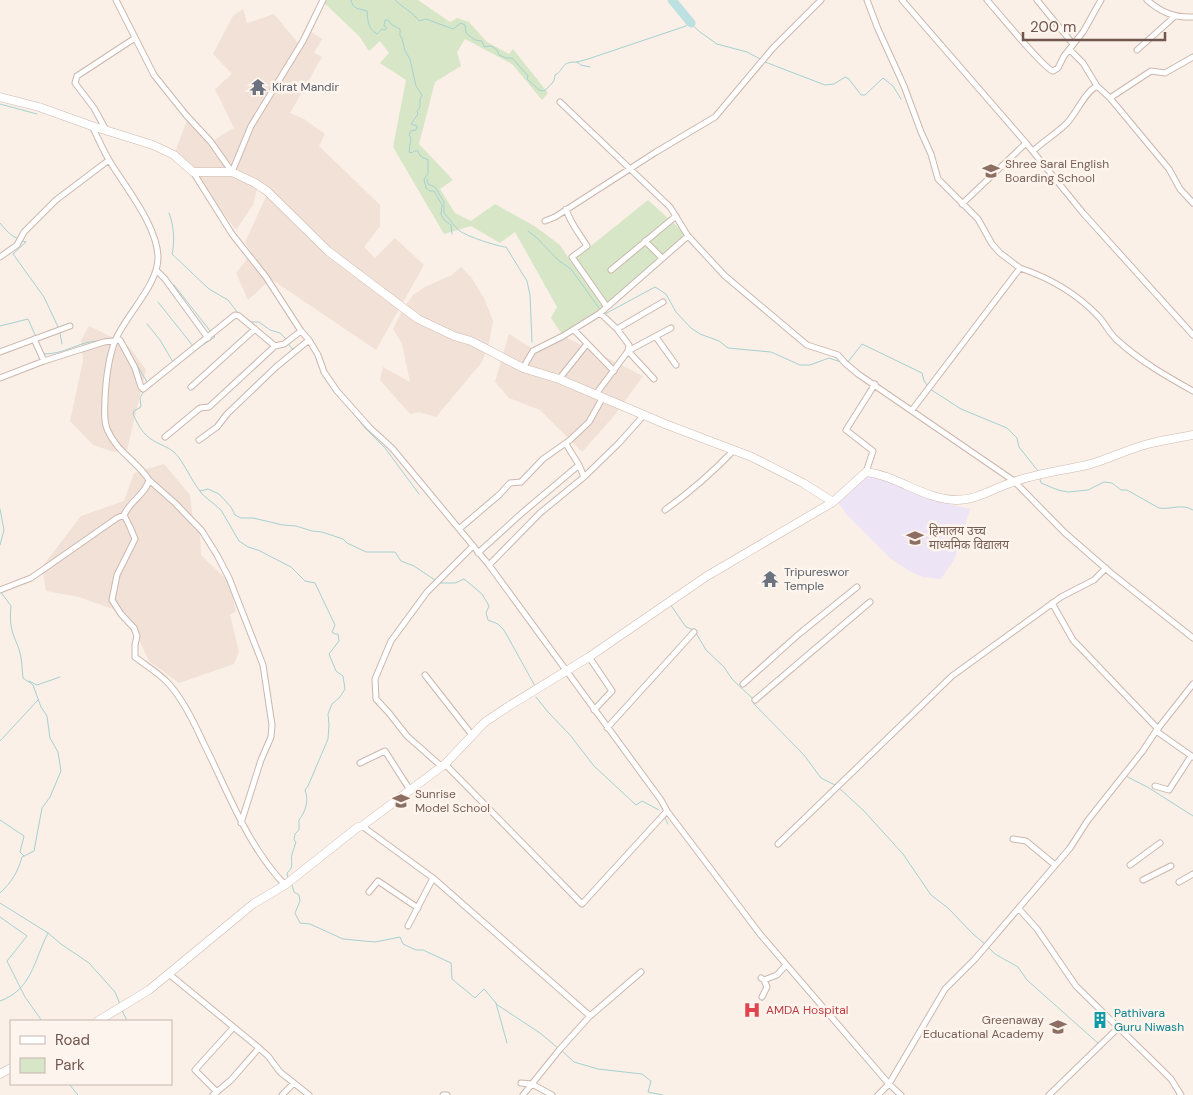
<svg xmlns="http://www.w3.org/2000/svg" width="1193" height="1095" font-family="'DM Sans','Noto Sans Devanagari',sans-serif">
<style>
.residential{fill:#f1e1d6}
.education{fill:#ede4f6}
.green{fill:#d7e6c7}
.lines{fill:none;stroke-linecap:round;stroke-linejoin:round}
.stream{stroke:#a5d1d2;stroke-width:1}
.river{stroke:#bde1e1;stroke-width:9}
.street-casing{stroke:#cbb7ae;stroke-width:7}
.secondary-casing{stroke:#cfb9af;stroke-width:9}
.street{stroke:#fff;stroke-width:5}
.secondary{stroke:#fff;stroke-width:8}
.labels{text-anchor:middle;stroke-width:5;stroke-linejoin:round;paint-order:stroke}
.worship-label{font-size:12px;fill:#5b616d;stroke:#fdf5ed;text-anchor:start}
.education-label{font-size:12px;fill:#785e54;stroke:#fdf5ed;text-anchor:start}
.health-label{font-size:12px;fill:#be3a42;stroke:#fdf5ed;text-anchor:start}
.culture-label{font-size:12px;fill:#0d838f;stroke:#fdf5ed;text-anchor:start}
</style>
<rect width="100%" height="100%" fill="#faf0e7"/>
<!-- residential -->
<path class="residential" d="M243,9l4,14 27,-9 24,29 10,-13 14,9 -8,14 8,4 -32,56 14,6 21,15 -6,12 61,59v21l-16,21 11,11 20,-20 29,27 -48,85 -105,-71 -23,21 -12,-27 16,-20 -7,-11 25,-54 -11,-7 -6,24 -17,25 -43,-58 -18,-20 14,-37 22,27 23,-14 -19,-39 17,-15 -19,-20 20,-38z
M461,267l10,10 13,21 9,23 -4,22 -7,19 -46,55 -17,-5 -9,2 -30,-34 3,-13 27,15 -8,-38 -9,-15 10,-20 10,-14 12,-8 27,-12z
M89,326l31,15 10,7 16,22 -19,80 -13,2 -21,-7 -23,-24 13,-60 -2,-21z
M509,334l24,15 30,-13 80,40 -29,40 -32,36 -42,-42 -31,-12 -14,-16z
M164,464l26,31 3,25 7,13 1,22 28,27 7,29 -6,4 9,37 -5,12 -55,19 -30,-22 -22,-47 -48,-17 -33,-6 -4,-24 39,-51 43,-15 10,-28z"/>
<!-- education -->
<path class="education" d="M868,476l22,4 20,11 29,11 31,7 -15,49 -14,21 -18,-2 -12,-5 -21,-14 -40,-40 -12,-15z"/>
<!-- green -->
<path class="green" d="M321,0h97l32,22 7,-4 12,4 18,20 22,12 4,-5 35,44 -6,7 -30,-36 -47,-25 -8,13 4,14 -26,16 -16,62 34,36 -13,9 15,24 16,8 24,-17 41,23 24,18 11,17 77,-62 40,36 -88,77 -37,23 -12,-18 6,-11 -42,-75 -15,11 -29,-17 -27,8 -51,-87 13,-67 -26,-17 9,-10 -9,-12 -11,10 -10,-15z"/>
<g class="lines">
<!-- stream -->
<path class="stream" d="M351,0c2,10 7,8 16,11 1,9 0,17 10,23l5,-5 3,1 2,-2 -3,-2 1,-6h3l4,5 8,4v7l2,2 3,13 5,8 6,27 6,9 -2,4v8l-3,4 1,3 -7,10 6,2 -1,4 -5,1 -2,4 2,3 -2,14 3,1 2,-2h4l2,5 8,4v14l-4,5 2,9 4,3h4l8,14 -1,9 3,6 7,5 1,9
M395,0c7,7 20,14 24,21l7,-2 27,10 8,-6 4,2 1,8 9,7 7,1 2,6 7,-1 6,4 2,5 7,3h6l16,18 -1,3 12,11 5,1c5,-5 11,-8 11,-16 11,-6 4,-13 22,-13l4,3 9,2
M577,62l11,-3 98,-33 3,-4 11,10 17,12 30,8 15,8
M765,62l60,23 9,-1 11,-7 4,2 12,16h4l18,-17 10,8 8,13
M0,104l37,10
M427,179l1,5 7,3 9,15v11c6,6 10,14 16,18 6,5 39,16 46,16l21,34 3,14 2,47
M169,213c5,13 6,28 3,41l37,35 19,11 10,13
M0,223c6,7 10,13 19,16
M528,231l8,6 22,23 13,9 28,39
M23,241l3,1 -13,12 31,43 15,32
M174,285l37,47
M158,302l35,44
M605,314l50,-27 11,7 10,18 15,16 9,6 19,7 9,7 43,4 29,13h10l19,-7 12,4
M245,318l6,4h8l11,8 10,3 6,6
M147,324l13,16 13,22
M0,326l28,-7 8,18
M60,333l2,11
M288,343l3,5 3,1
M125,345l22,37
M195,350l20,-13 -1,-1
M42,354c23,1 37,-13 56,-13
M848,362l14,-18 60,29 2,8 4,5
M322,373l5,7
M930,389l31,20 46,19 10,10 2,9 19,24
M144,391l-4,7 1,9 -7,4 -1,3c5,11 10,21 21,27 7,4 14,6 20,11 11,11 16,27 26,39l8,-2 11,5 12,13 4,8 6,3h12l30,7 13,1 16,5 10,1 21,7 4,4 19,9h29l6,9 13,5 21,14
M340,397l25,31 20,20 34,46
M1040,479l1,4 17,7 10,2 20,-2 16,-8 8,1 9,7h6l32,18c12,2 22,-5 34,2
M200,491l2,3 19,16 18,31 9,6 10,3 33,17 14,14 10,2 20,42 -3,7 3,2h3l1,7 -10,13 7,17 7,5 2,13 -5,8 -8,7 -4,10 1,11 -1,14 -20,47 -3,4c4,10 1,21 -6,30v10l-4,4 -1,6 2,2c-1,4 -3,8 -4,12 -2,7 3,13 -5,19l1,6
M0,509l4,21 -4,15
M438,583h17l9,-4 18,15 7,12 -3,7 2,7 10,4 6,6 31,56
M670,604l16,23 8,3
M696,633l10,17 18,17 8,12 20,19 2,6 50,51 17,23 14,7
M29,681l8,4 23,-8
M536,697l12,15 22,23 24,31 42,39 6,-4 17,9
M0,741l38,-41
M1126,776l23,12 44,28
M838,787l26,24 39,43 28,41 17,13 25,26 12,10
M664,816l4,8
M0,820l24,16 -4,16 4,4
M292,885l2,7 5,3 1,6 -5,12 5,10 10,1 33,15 32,3 25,-5 3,7 13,6h7l28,13 1,16 23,19 9,-9 12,14 11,40
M0,893c11,-10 18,-21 22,-36l12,-6 8,-43 8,-11 11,-26 -3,-19 -8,-14 -3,-22 -6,-9 -8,-22 -10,-7c-1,-9 -1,-20 -4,-29 -7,-17 -10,-23 -8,-43l-11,-15
M0,903l48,30 13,11 28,19 26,29 5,12
M0,917l27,19 -20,25 18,36 17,24
M988,947l7,7 23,13 9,13 72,64
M0,1001c32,-11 34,-41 48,-68
M496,1004l44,29 18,15
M122,1010l5,11
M561,1050l13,12 24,7 44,5 9,7 -3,11 15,3
M69,1084l9,11"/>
<!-- river -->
<path class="river" d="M672,0l19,23"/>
<!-- street casing -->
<g class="street-casing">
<path id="street" d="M116,0l38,75 32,40 25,27 21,30
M867,0l11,29 26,57 17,46 10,22 7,25 40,40 14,25 8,9 20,15
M902,0l124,143 57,70 110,122
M987,0c10,11 57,69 66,71l5,-3 6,-12 19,-24 18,-32
M1037,0l36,44
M1147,0c14,12 27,18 46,17
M1070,50l13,13 14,23 13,12 41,-27 14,2 28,-16
M1137,50l37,-33
M1110,98l59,71 11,20 13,14
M560,102l110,105 18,29 37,40 82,69 31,10 7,8 13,11 156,107 51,52 46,40 82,65
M92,126c6,12 11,24 17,34 16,27 49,66 49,98 0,27 -33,58 -43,83 -7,18 -9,38 -10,57 0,10 -2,24 3,33 9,21 30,31 41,49 -4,15 -19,21 -25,35l6,12 5,12 -18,36 -5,25 9,14 13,14 3,8 -2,9v12c10,8 24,16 33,26 15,16 26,39 35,59 25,49 43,102 82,143
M106,130l-12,-22 -19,-25 2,-7 58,-38
M1033,151c11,-10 24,-18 34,-28 10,-11 18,-31 30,-37
M193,172l39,62 34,43 35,54 8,9 9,15 6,17 13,19 33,37 22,20 97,117 172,235 6,11 93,123 129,150 12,11
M232,172l19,-46 52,-85 20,-41
M962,204l64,-61
M566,209c4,14 13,24 21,37l-15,11 35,50
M545,221l10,-4 101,-65 59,-35 58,-69 48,-48
M645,241l17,17
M0,257l17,-12 7,-13 32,-32 53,-40
M611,270l65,-54
M157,271l8,8 43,59
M600,313l17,16 46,-27
M574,330l40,41
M656,337l20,28
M34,339l10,22
M0,352l70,-26
M523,368l10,-17 30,-15 37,-23 88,-77
M0,378l44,-17 60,-19 16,-2 15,28 6,19 2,2 92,-74 4,1 36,30
M559,379l28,-35
M654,379l-26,-28 43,-23
M191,387l64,-58
M596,394l32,-43 1,-6 -12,-16
M912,410l108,-142c30,10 56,25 78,48 7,7 11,17 19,24 23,21 49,36 76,51
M165,437l35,-29 9,-1 66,-61 9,-2 17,-13
M199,440l18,-13 10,-13 49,-47 33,-27
M866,472l7,-21 -27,-21 29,-46
M584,477l35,-34 25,-28
M149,480l26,23 27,28 15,24 12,23 34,87 9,60 -1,12 -10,23 -20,63
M665,510c25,-18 48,-38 69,-60
M459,529l40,-34 11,-12 11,-1 22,-23 27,-19 19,-18 14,-25
M478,553l44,-40 57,-48 -13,-21
M489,565l51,-52 44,-36 -5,-12
M0,590l31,-12 86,-60 7,-3
M1052,603l21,37 85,89
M589,657l23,34 -18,19
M425,675l47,60
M743,684l56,-50 58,-47
M755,700l115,-98
M607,728l87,-96
M1156,731l37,26
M360,763l25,-12 25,39
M445,764l137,140 85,-93
M441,766l-34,-30 -18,-23 -13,-14 -1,-20 16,-38 36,-49 46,-46
M1155,786l14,4 22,-34
M362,826l71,52 157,138 51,-44
M1013,839l13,2 29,24
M778,844l174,-168 109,-79 33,-17 12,-12
M1130,865l30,-22
M1143,880l28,-14
M1179,882l14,-8
M369,892l9,-11 40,27
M1019,909l18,20 39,57 86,84 9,9 10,16
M408,926l25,-48
M169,974l90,74 9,8 12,16 29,23
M761,978l3,2 13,-5 9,-10
M762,997l5,-10 -3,-7
M521,1083l11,1 20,11
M217,1092l-22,-22 38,-42
M213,1095l18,-15 28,-32
M282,1095l12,-12
M443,1095h4
M523,1095l37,-46 30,-33
M878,1095l11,-11 56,-95 30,-30 95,-111 18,-28 54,-68 14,-21 37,-47
M1049,1095l70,-68"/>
</g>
<!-- secondary casing -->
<g class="secondary-casing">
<path id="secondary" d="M0,97l39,10 53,19 61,19 21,10 19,17h39l23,11 12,8 61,60 90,68 36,17 17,5 52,27 36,11 106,45 87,33 51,26 30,19
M98,1021l51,-31 104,-86 32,-19 73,-58 4,-1 83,-62 40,-42 24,-16 80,-49 118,-81 126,-74 33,-30c32,4 57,27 90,28 21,0 38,-12 57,-18 25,-9 53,-12 78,-18 19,-6 38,-15 57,-20 15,-4 30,-6 45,-9
M0,1074l11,-6"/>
</g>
<!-- street -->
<use href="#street" class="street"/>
<!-- secondary -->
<use href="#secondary" class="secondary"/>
</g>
<!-- icons -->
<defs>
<g id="temple-bare" transform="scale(1.35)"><path d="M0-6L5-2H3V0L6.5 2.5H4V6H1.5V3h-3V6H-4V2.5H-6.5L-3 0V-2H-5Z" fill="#6b7280" stroke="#fdf5ed" stroke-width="2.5" paint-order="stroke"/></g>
<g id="school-bare" transform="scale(1.35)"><path d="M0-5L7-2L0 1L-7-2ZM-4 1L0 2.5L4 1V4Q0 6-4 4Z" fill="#8d6e63" stroke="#fdf5ed" stroke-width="2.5" paint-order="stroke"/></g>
<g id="hospital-bare" transform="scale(1.35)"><path d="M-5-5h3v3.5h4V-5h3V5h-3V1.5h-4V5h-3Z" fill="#e0444e" stroke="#fdf5ed" stroke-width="2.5" paint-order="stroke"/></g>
<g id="building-bare" transform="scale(1.35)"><path d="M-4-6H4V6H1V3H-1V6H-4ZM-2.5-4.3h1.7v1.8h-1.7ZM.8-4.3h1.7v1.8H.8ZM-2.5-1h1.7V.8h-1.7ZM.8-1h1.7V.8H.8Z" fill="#0f9aa8" stroke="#fdf5ed" stroke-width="2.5" paint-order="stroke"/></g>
</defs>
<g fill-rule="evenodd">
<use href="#temple-bare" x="258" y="87"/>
<use href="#school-bare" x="991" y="171"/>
<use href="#school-bare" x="915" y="538"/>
<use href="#temple-bare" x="770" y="579"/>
<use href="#school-bare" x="401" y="801"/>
<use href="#hospital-bare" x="752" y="1010"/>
<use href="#building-bare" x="1100" y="1020"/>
<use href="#school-bare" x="1058" y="1027"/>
</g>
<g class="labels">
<!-- worship labels -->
<g class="worship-label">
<text x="272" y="91">Kirat Mandir</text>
<text x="784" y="576">Tripureswor<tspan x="784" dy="14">Temple</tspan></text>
</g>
<!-- education labels -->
<g class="education-label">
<text x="1005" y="168">Shree Saral English<tspan x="1005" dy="14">Boarding School</tspan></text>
<text x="929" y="535">हिमालय उच्च<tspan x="929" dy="14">माध्यमिक विद्यालय</tspan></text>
<text x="415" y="798">Sunrise<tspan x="415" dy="14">Model School</tspan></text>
<text x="1044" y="1024" text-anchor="end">Greenaway<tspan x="1044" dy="14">Educational Academy</tspan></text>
</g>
<!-- health labels -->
<g class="health-label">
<text x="766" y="1014">AMDA Hospital</text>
</g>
<!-- culture labels -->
<g class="culture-label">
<text x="1114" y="1017">Pathivara<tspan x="1114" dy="14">Guru Niwash</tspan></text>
</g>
</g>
<!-- legend -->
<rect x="10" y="1020" width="162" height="65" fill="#fdf5ed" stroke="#c5b5ad"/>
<rect x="20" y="1036" width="25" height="8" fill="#ffffff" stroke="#c5b5ad"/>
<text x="55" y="1045" font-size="15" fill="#71564e">Road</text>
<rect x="20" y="1058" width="25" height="15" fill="#d7e6c7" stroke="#c5b5ad"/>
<text x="55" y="1070" font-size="15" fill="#71564e">Park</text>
<!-- scale -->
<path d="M1023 32v8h142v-8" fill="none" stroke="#71564e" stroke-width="2.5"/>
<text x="1030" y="32" font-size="15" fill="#71564e" stroke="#fdf5ed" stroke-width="4" paint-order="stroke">200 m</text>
</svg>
